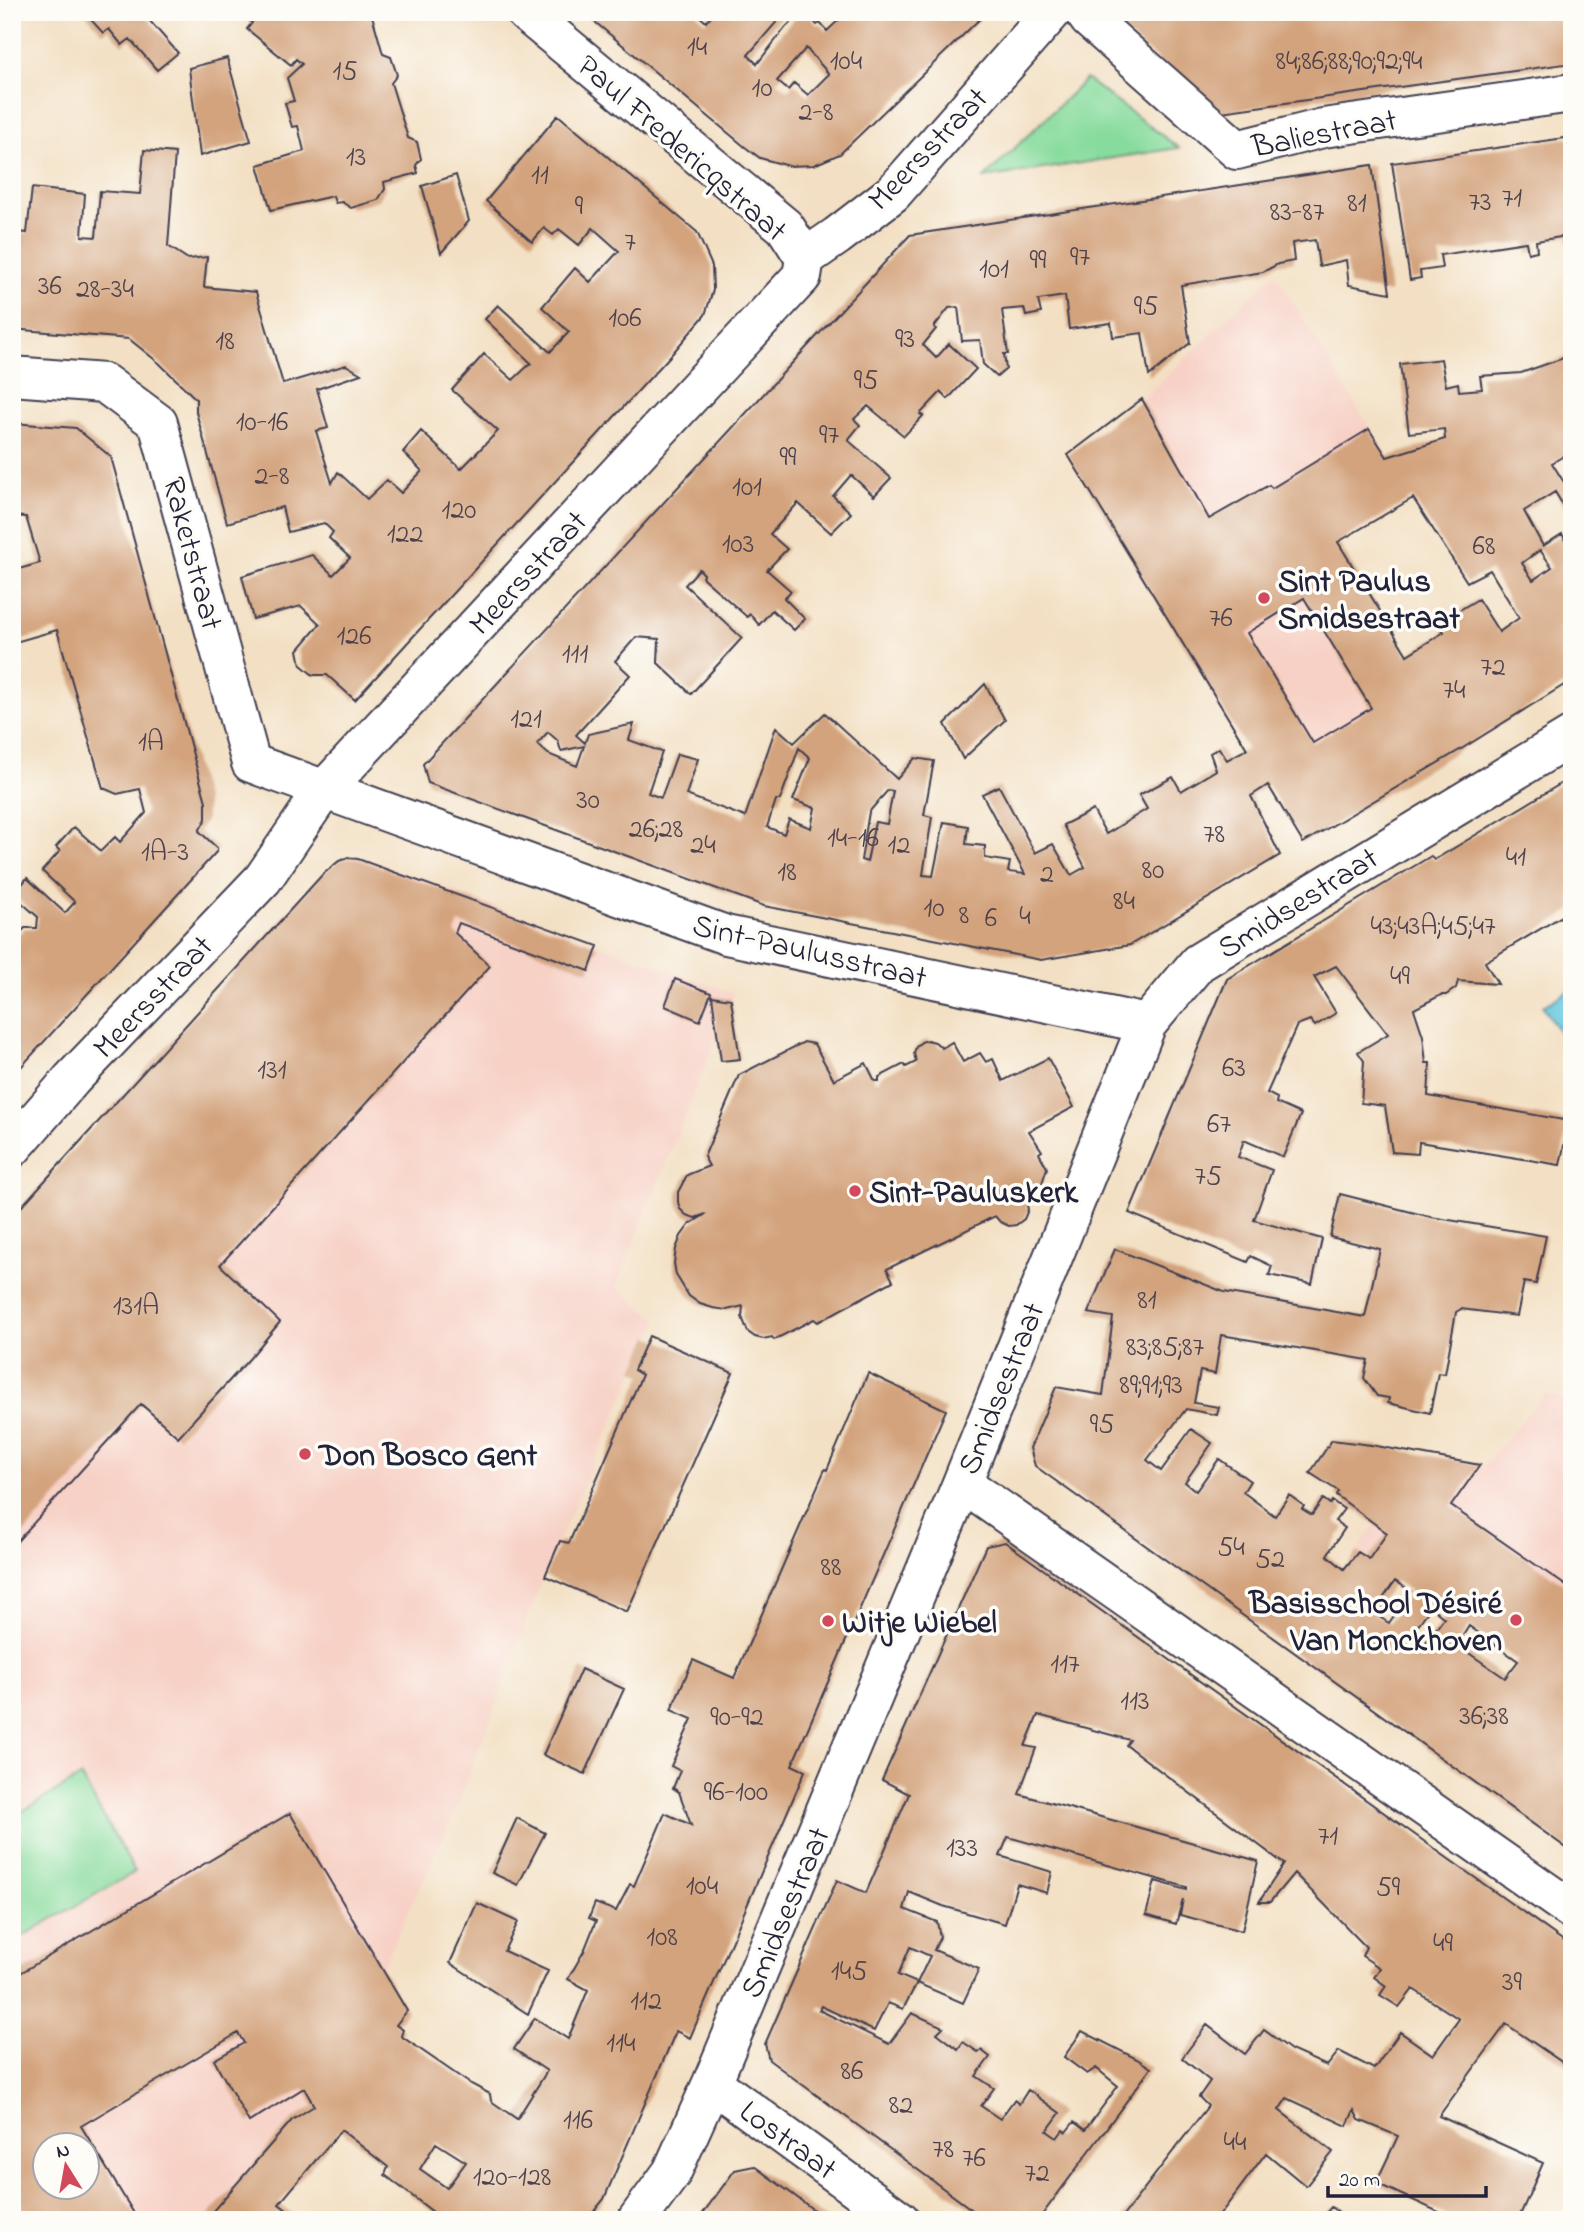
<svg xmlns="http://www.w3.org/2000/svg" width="1584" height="2232" font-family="'Indie Flower',sans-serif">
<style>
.built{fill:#f7d1c6;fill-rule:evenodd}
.green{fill:#87db9d;stroke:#547e6c;stroke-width:2}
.water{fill:#5fc5dd;stroke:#40748c;stroke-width:2}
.building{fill:#d3a37d;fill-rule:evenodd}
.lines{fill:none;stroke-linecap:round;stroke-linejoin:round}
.street-casing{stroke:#413e50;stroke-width:42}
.street{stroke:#fff;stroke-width:38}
.poi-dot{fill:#d1495b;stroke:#fdfcf7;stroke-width:2.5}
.labels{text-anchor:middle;stroke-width:7;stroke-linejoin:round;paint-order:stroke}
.number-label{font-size:28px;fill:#4e424c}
.street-label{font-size:32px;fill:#22223b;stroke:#fdfcf7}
.poi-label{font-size:32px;font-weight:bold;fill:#22223b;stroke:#fdfcf7;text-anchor:start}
</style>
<rect width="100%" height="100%" fill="#fdfcf7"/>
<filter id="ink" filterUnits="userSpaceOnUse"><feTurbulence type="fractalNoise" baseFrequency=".0143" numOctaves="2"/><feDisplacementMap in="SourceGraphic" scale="14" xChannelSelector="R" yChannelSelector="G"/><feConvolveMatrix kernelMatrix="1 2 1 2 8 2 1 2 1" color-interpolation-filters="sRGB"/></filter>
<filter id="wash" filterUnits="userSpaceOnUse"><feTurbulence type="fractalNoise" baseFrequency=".00686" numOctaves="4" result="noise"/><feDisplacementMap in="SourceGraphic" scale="28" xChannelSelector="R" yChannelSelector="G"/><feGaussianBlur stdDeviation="1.57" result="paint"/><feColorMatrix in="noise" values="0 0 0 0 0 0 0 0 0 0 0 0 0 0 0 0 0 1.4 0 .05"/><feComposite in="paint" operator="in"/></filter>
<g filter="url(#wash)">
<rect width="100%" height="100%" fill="#f3e0c4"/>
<!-- built -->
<path class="built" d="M1275,273l138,225 -75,45 125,205 -160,95 -235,-388 74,-56z
M359,857l375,137 -118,293 43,34 -9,17 -105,233 -88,237 -75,160 25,43 -93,120 16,13 -64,76h-254v-1003l315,-348 15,-9zM46,2144h42v42h-42z
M1545,1394l27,6v452l-33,-176 -140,-101 -70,102 -40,-27 134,-196 60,12z"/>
<!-- green -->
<path class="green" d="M1086,79l93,69 -195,30z
M81,1777l54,95 -123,70v-125z"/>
<!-- water -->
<path class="water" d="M1572,989v40l-11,6 -18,-29z"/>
<g id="blocks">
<!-- building -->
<path class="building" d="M84,12h58l36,41 -21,17 -27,-31 -8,6 -13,-16 -6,4z
M238,12h133l12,42 8,3 6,18 -6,8 17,55 9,4 4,17 -5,6 2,8 -34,9 1,7 -7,11 -27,8 -9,-6 -7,1 -2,-7 -62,14 -13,-45 46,-14 -6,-25 -6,1 -7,-24 9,-2 -7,-23 15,-14 -6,-5 -5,6 -44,-36 5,-6z
M583,12h116l-2,2 9,8 8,-10h61l5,6 -32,37 9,9 29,-37 16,-15h4l11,13 3,-2 7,8 14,-13 -5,-6h151l-147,142 -26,11 -25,1 -29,-8 -15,-11zM806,48l23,26 -21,21 -14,-12 -6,7 -11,-9z
M1116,12h123l8,7 4,-5 11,-2h310v51l-351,49 -105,-87z
M227,58l24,83 -51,15 -11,-88z
M558,115l139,117 15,34 1,24 -8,25 -34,40 -316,345 -28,-25h-14l-12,-10 -3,-15 22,-26 -19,-18 -48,13 -11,-43 70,-21 21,20 17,-17 -21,-20 4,-6 -9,-9 -36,9 -6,-25 -55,16 -31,-111v-13l-37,-36 -30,-24 -117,-10v-98l15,2 5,-45 53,6 -3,42 14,1 4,-46 40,3 4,-44 31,3 -7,93 20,13 19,-2 -3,30 52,5 27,92 63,-19 15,9 -44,15 11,39 -12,3 16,52 6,-11 29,27 20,-19 14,13 21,-22 -19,-19 18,-21 40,38 37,-38 -46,-41 32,-36 29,26 18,-17 -46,-44 13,-14 52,47 19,-20 -27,-25 33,-39 15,14 29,-31 -26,-23 -14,17 -20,-16 -6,6 -9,-7 -12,14 -46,-41z
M1572,137v107l-4,1 -1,-9 -31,5 1,10 -9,2 -2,-11 -86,13 2,13 -22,3 1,7 -11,2 -18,-117z
M1372,165l18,128 -41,-8 -3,-25 -27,6 -4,-26 -23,3 2,18 -16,3 -15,8 -82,13 9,58 -41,33 -7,-43 -29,4 -2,-14 -42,6 -4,-33 -27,4 3,13 -15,3 -2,-8 -22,2 6,44h-4l2,15 -9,8 -14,-13 -3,-24 -18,1 -4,-34 -9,1 -15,19 2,2 -13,16 13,13 13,-14 27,25 -28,30 -7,-7 -21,22 3,2 -19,20 -36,-30 -14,13 6,6 -12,15 43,38 -17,18 -23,-21 -18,21 18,17 -20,20 -33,-30 -28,31 17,15 -20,21 24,21 -7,7 21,21 -11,11 -22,-20 -13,15 -9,-11 -3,3 -45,-40 2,-3 -5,-5 -14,16 57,53 -51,56 -33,-31 1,-24 -23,-2 -21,24 15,14 -54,60 9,8 3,-9 46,-10 -5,16 33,12 -14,41 13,5 16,-44 21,5 -12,36 59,22 31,-90 18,16 31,-30 72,66 18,-21 19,3 -10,54 8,2 -9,58 10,1 11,-54 24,4 -2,18 19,2v12l25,4 -2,10 17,2 -43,-80 17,-8 36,67 18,-9 18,31 14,-8 -22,-42 30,-15 13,24 41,-25 -8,-14 34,-18 8,14 35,-21 -6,-17 9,-5 8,12 20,-11 -179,-294 74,-56 67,120 60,-34 3,3 97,-59 18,28 58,-18 -1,-10 -35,4 -9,-69 41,-5 5,27 12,-3 1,8 23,-2 -2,-13 41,-3 51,-18v41l-7,2 7,11v42l-20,12 13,21 7,-4v40l-17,-28 -31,19 19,35 19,-12 10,16v130l-109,68 -160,95 -35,-58 -17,11 29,59 -150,90 -89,15 -277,-54 -336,-123 -5,-19 487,-529zM1413,498l54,84 23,-12 29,48 -20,14 -21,-33 -40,24 6,9 -37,23 -69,-113zM1540,550l12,17 -19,13 -11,-17zM1304,598l67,110 -58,35 -66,-110zM548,732l10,9 3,10 23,-5 -7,20 -29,-12 -11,-10zM799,748l11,10 -17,42 22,8 -4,20 -22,-9 -5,15 -17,-7 9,-27h4zM888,790l5,1 -6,33 -12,-2 -8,40 -6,-2 8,-48z
M456,175l13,46 -28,32 -19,-67z
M12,423l64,5 35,29 95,345v17l-7,12 18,17v3l-205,226v-126l2,1 2,-15 9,-9h12l1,-11 -25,-22 14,-17 38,35 10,-11 -33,-31 18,-20 -4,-4 18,-20 27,24 14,-14 5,5 26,-29 -6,-24 -23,5 -14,-6 -46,-158 -45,13v-72l28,-8 -14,-46 -14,-1z
M985,684l20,36 -42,39 -18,-35z
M1572,777v133l-87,52 13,22 -40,-3 -2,7 -10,7h-5l-27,14 9,27 3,27h4l-2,33 141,25 -9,44 -141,-23 -1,12 -26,-2 -7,-46 -24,-3 3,-42 -6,-9 30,-18 -52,-68 -22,11 22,36 -21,13 -5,-6 -13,5 -30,68 10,5 -1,5 25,11 -18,43 -39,-17 -6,17 34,13 -18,50 68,19 -10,45 -43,-9 3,-9 -21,-10 -3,6 -119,-49 98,-234 204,-123 3,4z
M348,858l10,1 240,87 -9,25 -130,-48 -4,10 35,33 -270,299 60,57 -30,36 -72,79 -37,-33 -129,143v-330l310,-342 17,-14z
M675,979l36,14 -11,28 -35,-15z
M712,996l19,3 9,60 -19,2z
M927,1040l8,2 7,6 10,-6 11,20 17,-9 6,9 7,-3 10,22 45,-23 26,49 -45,24 13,20 -3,2 8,15 -5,15 -11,6 2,6 -7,5 2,10 -4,9 -8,6 -7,1 -9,-4 -5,-6 -108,53 6,12 -75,41 -4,-3 -40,21 -2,-3 -9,2 -8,-2 -7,-5 -6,-15 1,-11 -16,4 -14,-2 -13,-4 -11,-8 -13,-21 -2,-12 2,-14 5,-13 9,-12 16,-10 -11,4 -9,-3 -6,-6 -2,-7v-10l9,-17 22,-9 -5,-9 35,-82 65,-33 10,2 20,36 32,-17 9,18h4v-4l25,-13 2,3 10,-5 -2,-9 2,-6 5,-5z
M1340,1194l91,23 115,19 -10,48 -12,-2 -7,34 -56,-7 -5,3 -11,62 -7,-1 -8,40 -42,-10 1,-5 -12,-2 -13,-18 4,-18 -147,-25 -6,39 -15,-3 -6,32 25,4 -2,8 -31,-6 -39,51 14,11 30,-42 21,14 -27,39 11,9 23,-32 31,22 -7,11 32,24 14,-21 15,11 -2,3 10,6 11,-16 7,5 2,-3 12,8 -9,12 10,7 -18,27 17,14 14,-17 11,7 18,-26 -51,-38 2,-4 -28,-18 22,-33 39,5 109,20 -29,41 121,84v262l-537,-386 -5,-18 26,-61 47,8 10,-78 -25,-4 27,-64 109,43 141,25 15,-68 -50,-12zM1395,1581l16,10 -22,32 -16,-10zM1431,1607l13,11 -21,29 -3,-8 -5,-3h-5zM1469,1626l49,35 -13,17 -48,-33z
M649,1336l84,37 -106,239 -82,-36 15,-35 9,2 73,-168 -8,-5z
M868,1373l78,37 -154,355 13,6 -115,267 -14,-7 -72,168 -17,21h-152l3,-4 -53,-41 3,-8 -47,-37 -62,74 21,16h-95l87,-100 22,-14 -10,-18 -55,34 -35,-62 30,-17 -6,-10 -157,93 57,94h-126v-242l278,-165 117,198 -11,14 7,5 -2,6 68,47 21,11 1,7 26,18 30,-48 -33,-22 21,-31 33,21 20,-49 -20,-11 16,-28 12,-30 -7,-3 6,-15 21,8 14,-27 4,2 31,-73 26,12 -12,-33 -6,-4 7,-17 -9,-5 21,-47 -21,-9 22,-50 41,18 91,-209 2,1zM436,2143l30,19 -19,26 -27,-19zM46,2144h42v43h-42z
M1005,1542l567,405v122l-66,-45 -67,92 104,47 -25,57h-62l-80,-37 22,-47 -39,-16 -5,-10 -7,16 -60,-28 -8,12 54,42 -27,34 -40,-33 -50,67h-96l88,-114 -9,-9 11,-16 -28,-23 25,-33 38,29 19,-24 27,20 36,16 12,-15 35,18 26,-37 33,23 26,-36 -46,-30 -14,18 -19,-12 6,-9 -12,-9 6,-9 -18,-12 4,-9 -72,-74 -24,29h-11l25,-38 -158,-119 4,-5 -92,-25 -13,31 11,2 -17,46 239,67 -16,70 -62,-16 3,-16 -7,25 -30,-9 9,-34 31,9v-3l-178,-50 -8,19 52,16 -5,21 -30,-9 -12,40 -62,-18 -34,-14 -5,17 33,13 3,15 -6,13 45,19 -16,34 -46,-20 -14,26 -15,-6 -14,28 -53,-25 -2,4 70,34 23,-31 31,14 -6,6 21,16 5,-7 15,10 3,-2 9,7 -14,19 18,12 -13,18 19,13 14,-19 5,4 9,-14 32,23 -13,18 10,7 6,-8 3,2 8,-10 11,8 33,-44 -22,-18 -9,6 -23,-17 18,-26 55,28 14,9 -109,147 -4,5h-52l-217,-160 -4,-16 72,-164 29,13 43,-99 -27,-14 104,-234zM910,1947l20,9 -13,27 -19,-8z
M581,1669l43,20 -39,85 -42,-19z
M517,1818l28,15 -27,52 -26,-12z
M477,1903l41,19 -14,29 44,20 -20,43 -78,-51z
M754,2166l41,30 32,24h-129l37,-50z
M1331,2207l13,10 -2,3h-22z"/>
</g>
</g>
<g filter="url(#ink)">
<use href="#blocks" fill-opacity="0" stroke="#413e50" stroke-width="2"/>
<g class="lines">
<!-- street casing -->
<g class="street-casing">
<path id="street" d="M525,12l260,215 20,31
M1084,12l5,7 148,131 86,-22 249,-35
M12,376l92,7 54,40 93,340 475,172 421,89
M12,1148l60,-69 191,-200 60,-88 479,-515 3,-18 32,-22 56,-43 159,-181
M962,1483l610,427
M712,2083l188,137
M637,2220l35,-48 40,-89 250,-600 185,-459 51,-61 374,-227"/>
</g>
<!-- street -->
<use href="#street" class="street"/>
</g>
</g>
<!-- markers -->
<g class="poi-dot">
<circle cx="1264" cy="598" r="7"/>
<circle cx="855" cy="1191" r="7"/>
<circle cx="305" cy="1454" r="7"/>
<circle cx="1516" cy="1620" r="7"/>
<circle cx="828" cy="1621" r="7"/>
</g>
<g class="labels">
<!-- number labels -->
<g class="number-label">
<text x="697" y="55">14</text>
<text x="846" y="69">104</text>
<text x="1349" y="69">84;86;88;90;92;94</text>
<text x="345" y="79">15</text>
<text x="762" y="96">10</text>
<text x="816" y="120">2-8</text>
<text x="356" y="165">13</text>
<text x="540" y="183">11</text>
<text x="1512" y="206">71</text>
<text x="1480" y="210">73</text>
<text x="1357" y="211">81</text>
<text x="579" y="214">9</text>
<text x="1297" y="220">83-87</text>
<text x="630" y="250">7</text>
<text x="1080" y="265">97</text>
<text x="1038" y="268">99</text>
<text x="994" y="277">101</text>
<text x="50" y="294">36</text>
<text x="105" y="297">28-34</text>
<text x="1146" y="314">95</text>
<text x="625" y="326">106</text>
<text x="905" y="347">93</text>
<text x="225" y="349">18</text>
<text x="866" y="388">95</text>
<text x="262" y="430">10-16</text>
<text x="829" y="443">97</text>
<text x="788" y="465">99</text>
<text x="272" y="484">2-8</text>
<text x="747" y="495">101</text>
<text x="459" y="518">120</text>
<text x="405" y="542">122</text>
<text x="738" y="552">103</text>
<text x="1484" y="554">68</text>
<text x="1221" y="626">76</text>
<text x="354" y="644">126</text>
<text x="575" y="662">111</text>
<text x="1493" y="675">72</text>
<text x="1454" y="698">74</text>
<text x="526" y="727">121</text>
<text x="151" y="750">1A</text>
<text x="588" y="808">30</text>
<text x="656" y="837">26;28</text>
<text x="1214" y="842">78</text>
<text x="853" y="846">14-16</text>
<text x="703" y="853">24</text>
<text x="899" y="853">12</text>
<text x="165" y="860">1A-3</text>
<text x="1516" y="865">41</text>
<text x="1153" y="878">80</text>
<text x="787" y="880">18</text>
<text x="1047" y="882">2</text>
<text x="1124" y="909">84</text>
<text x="934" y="916">10</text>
<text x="964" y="923">8</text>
<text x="1025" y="924">4</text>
<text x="991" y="926">6</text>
<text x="1433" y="934">43;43A;45;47</text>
<text x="1400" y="984">49</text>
<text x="1234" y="1076">63</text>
<text x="272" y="1078">131</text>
<text x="1219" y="1132">67</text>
<text x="1208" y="1184">75</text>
<text x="1147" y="1308">81</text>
<text x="136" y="1314">131A</text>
<text x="1165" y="1355">83;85;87</text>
<text x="1151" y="1393">89;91;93</text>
<text x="1102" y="1432">95</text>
<text x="1231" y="1555">54</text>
<text x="1270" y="1567">52</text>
<text x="831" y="1575">88</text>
<text x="1065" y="1672">117</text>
<text x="1135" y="1709">113</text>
<text x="1484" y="1724">36;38</text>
<text x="737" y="1725">90-92</text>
<text x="736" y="1800">96-100</text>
<text x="1328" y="1844">71</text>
<text x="962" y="1856">133</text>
<text x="702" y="1894">104</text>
<text x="1388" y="1895">59</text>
<text x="662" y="1945">108</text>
<text x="1443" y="1951">49</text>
<text x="849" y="1979">145</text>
<text x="1512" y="1990">39</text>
<text x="646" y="2009">112</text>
<text x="621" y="2051">114</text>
<text x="852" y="2079">86</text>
<text x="901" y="2113">82</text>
<text x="578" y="2128">116</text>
<text x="1235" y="2150">44</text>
<text x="943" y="2157">78</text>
<text x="974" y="2166">76</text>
<text x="1037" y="2181">72</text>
<text x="512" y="2185">120-128</text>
</g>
<!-- street labels -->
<g class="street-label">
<text transform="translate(1324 132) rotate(-11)" y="11">Baliestraat</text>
<text transform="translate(683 147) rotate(41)" y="11">Paul Fredericqstraat</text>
<text transform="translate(927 148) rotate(-46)" y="11">Meersstraat</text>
<text transform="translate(194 553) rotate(75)" y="11">Raketstraat</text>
<text transform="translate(527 572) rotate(-47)" y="11">Meersstraat</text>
<text transform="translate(1297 902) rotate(-32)" y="11">Smidsestraat</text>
<text transform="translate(810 950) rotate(13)" y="11">Sint-Paulusstraat</text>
<text transform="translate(152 996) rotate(-46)" y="11">Meersstraat</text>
<text transform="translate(1000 1388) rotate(-68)" y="11">Smidsestraat</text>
<text transform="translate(784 1912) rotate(-67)" y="11">Smidsestraat</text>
<text transform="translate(789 2139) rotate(36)" y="11">Lostraat</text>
</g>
<!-- poi labels -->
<g class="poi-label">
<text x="1278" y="591">Sint Paulus<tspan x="1278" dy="37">Smidsestraat</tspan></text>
<text x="869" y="1202">Sint-Pauluskerk</text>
<text x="319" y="1465">Don Bosco Gent</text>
<text x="1502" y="1613" text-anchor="end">Basisschool Désiré<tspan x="1502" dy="37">Van Monckhoven</tspan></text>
<text x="842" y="1632">Witje Wiebel</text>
</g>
</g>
<!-- margin -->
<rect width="1584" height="2232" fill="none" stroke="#fdfcf7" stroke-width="42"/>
<!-- north arrow -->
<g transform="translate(66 2166) rotate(349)"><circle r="33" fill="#fdfcf7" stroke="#a5a5ac" stroke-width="2"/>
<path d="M0-5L12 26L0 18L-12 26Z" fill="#d1495b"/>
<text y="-10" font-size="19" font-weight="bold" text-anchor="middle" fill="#22223b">N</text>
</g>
<!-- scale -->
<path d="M1328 2186v10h158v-10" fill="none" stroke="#22223b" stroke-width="3.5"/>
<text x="1339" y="2186" font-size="21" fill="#22223b" stroke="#fdfcf7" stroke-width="5" paint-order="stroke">20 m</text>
</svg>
